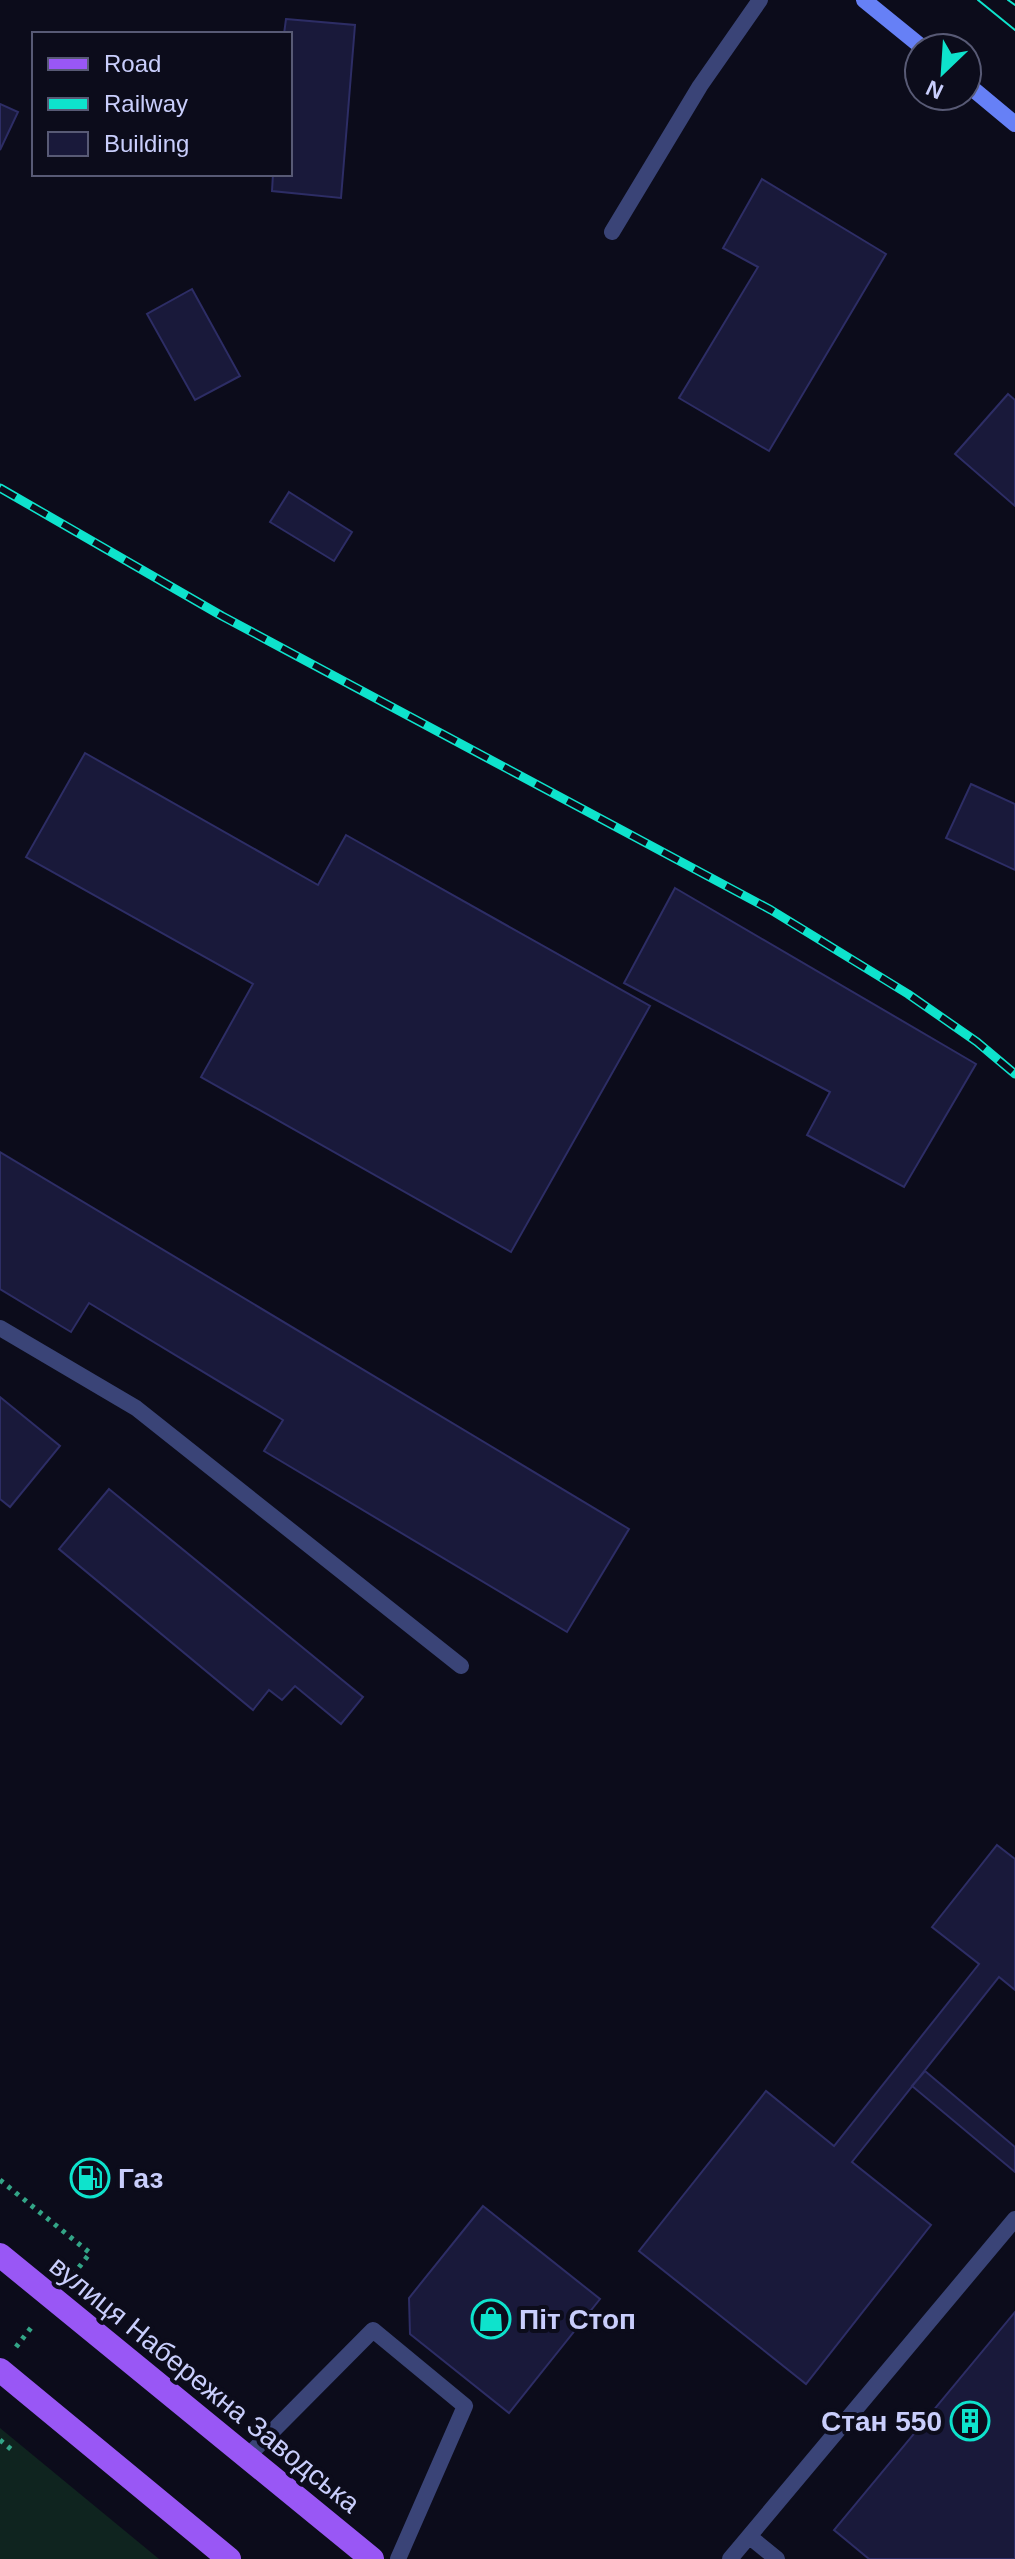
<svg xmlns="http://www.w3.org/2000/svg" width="1015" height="2559" font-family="Arial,sans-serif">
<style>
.grass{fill:#0f241f}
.building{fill:#19193a;stroke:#2d2d65;stroke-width:2}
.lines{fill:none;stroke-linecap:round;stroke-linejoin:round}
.path{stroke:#33a587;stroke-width:5;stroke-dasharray:4 6;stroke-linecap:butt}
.lane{stroke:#3a4477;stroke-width:16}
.secondary{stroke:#6680f6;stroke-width:16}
.primary{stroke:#9957f5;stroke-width:24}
.tram{stroke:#0ee3cc;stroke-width:2}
.rail-casing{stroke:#0ee3cc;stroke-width:9}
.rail{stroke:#0c0c1b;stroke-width:6;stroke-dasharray:18;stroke-linecap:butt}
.labels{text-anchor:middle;stroke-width:8;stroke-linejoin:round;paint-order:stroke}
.poi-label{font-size:28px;font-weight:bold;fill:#c9cefc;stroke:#0c0c1b;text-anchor:start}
.street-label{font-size:28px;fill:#c9cefc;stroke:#0c0c1b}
</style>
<rect width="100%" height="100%" fill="#0c0c1b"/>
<!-- grass -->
<path class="grass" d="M0,2428l159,131h-159z"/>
<!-- building -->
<path class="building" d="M286,19l69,6 -14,173 -69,-7 1,-17h17v-140h-6z
M0,104l18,8 -18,38z
M762,179l124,75 -117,197 -90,-53 79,-131 -35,-19z
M192,289l48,87 -45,24 -48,-86z
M1008,394l7,6v106l-60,-52z
M289,492l63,40 -18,29 -64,-39z
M85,753l233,132 28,-50 304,171 -139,246 -310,-175 52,-93 -227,-127z
M971,784l44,20v66l-69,-32z
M675,888l301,176 -72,123 -97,-52 23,-43 -206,-109z
M0,1152l629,377 -62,103 -303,-181 19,-31 -194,-117 -18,29 -71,-43z
M0,1397l60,49 -50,61 -10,-8z
M109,1489l254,208 -22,27 -46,-38 -13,14 -13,-10 -16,20 -194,-161z
M997,1845l18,14v131l-16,-13 -147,185 79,63 -125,159 -167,-133 127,-160 68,55 145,-182 -47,-37z
M925,2071l90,76v25l-103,-86z
M483,2206l117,93 -91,114 -99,-79 -1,-36z
M1015,2312v247h-146l-35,-29z"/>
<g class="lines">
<!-- path -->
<path class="path" d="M0,2180l90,73 -17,22
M16,2347l18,-23
M0,2440l12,10"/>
<!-- lane -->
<path class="lane" d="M612,232l88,-146 60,-86
M0,1328l136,80 325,258
M247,2457l126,-127 92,76 -67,153
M750,2537l27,22
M730,2559l285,-340"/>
<!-- secondary -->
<path class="secondary" d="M864,0l59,48
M967,84l48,40"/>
<!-- primary -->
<path class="primary" d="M0,2255l372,304
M0,2370l229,189"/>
<!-- tram -->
<path class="tram" d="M978,0l37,30
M1008,0l7,5"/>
<!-- rail casing -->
<g class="rail-casing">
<path id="rail" d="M0,488l222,128 549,294 137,84 69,48 38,32"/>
</g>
<!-- rail -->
<use href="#rail" class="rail"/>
</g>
<!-- icons -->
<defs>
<g id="fuel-ring" transform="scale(2)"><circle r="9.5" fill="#0c0c1b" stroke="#0ee3cc" stroke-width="1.5"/><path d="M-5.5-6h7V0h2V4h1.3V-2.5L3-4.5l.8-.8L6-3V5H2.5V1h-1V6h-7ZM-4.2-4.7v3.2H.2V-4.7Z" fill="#0ee3cc"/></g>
<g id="shop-ring" transform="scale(2)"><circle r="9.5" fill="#0c0c1b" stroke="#0ee3cc" stroke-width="1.5"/><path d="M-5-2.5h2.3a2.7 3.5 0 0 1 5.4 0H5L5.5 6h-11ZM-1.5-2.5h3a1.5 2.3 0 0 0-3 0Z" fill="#0ee3cc"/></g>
<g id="building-ring" transform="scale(2)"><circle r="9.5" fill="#0c0c1b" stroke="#0ee3cc" stroke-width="1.5"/><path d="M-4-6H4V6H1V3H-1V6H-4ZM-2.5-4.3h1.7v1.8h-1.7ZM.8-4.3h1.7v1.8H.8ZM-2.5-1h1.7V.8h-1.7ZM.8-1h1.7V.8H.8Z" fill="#0ee3cc"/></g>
</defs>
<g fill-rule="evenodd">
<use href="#fuel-ring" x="90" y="2178"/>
<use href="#shop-ring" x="491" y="2319"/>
<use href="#building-ring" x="970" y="2421"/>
</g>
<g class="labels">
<!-- poi labels -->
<g class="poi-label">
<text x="118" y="2188">Газ</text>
<text x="519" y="2329">Піт Стоп</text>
<text x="942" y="2431" text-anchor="end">Стан 550</text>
</g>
<!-- street labels -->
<g class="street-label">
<text transform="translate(205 2384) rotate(39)" y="10">вулиця Набережна Заводська</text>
</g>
</g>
<!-- legend -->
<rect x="32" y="32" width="260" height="144" fill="#0c0c1b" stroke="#585a75" stroke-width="2"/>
<rect x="48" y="58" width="40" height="12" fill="#9957f5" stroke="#585a75" stroke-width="2"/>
<text x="104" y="72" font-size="24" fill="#c9cefc">Road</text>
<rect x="48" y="98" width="40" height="12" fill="#0ee3cc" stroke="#585a75" stroke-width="2"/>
<text x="104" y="112" font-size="24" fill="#c9cefc">Railway</text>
<rect x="48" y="132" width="40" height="24" fill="#19193a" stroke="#585a75" stroke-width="2"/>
<text x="104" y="152" font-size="24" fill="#c9cefc">Building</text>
<!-- north arrow -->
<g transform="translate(943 72) rotate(205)"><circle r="38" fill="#0c0c1b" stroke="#585a75" stroke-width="2"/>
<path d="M0-6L14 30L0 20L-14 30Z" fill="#0ee3cc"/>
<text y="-12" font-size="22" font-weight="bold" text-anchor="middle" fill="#c9cefc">N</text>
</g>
</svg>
